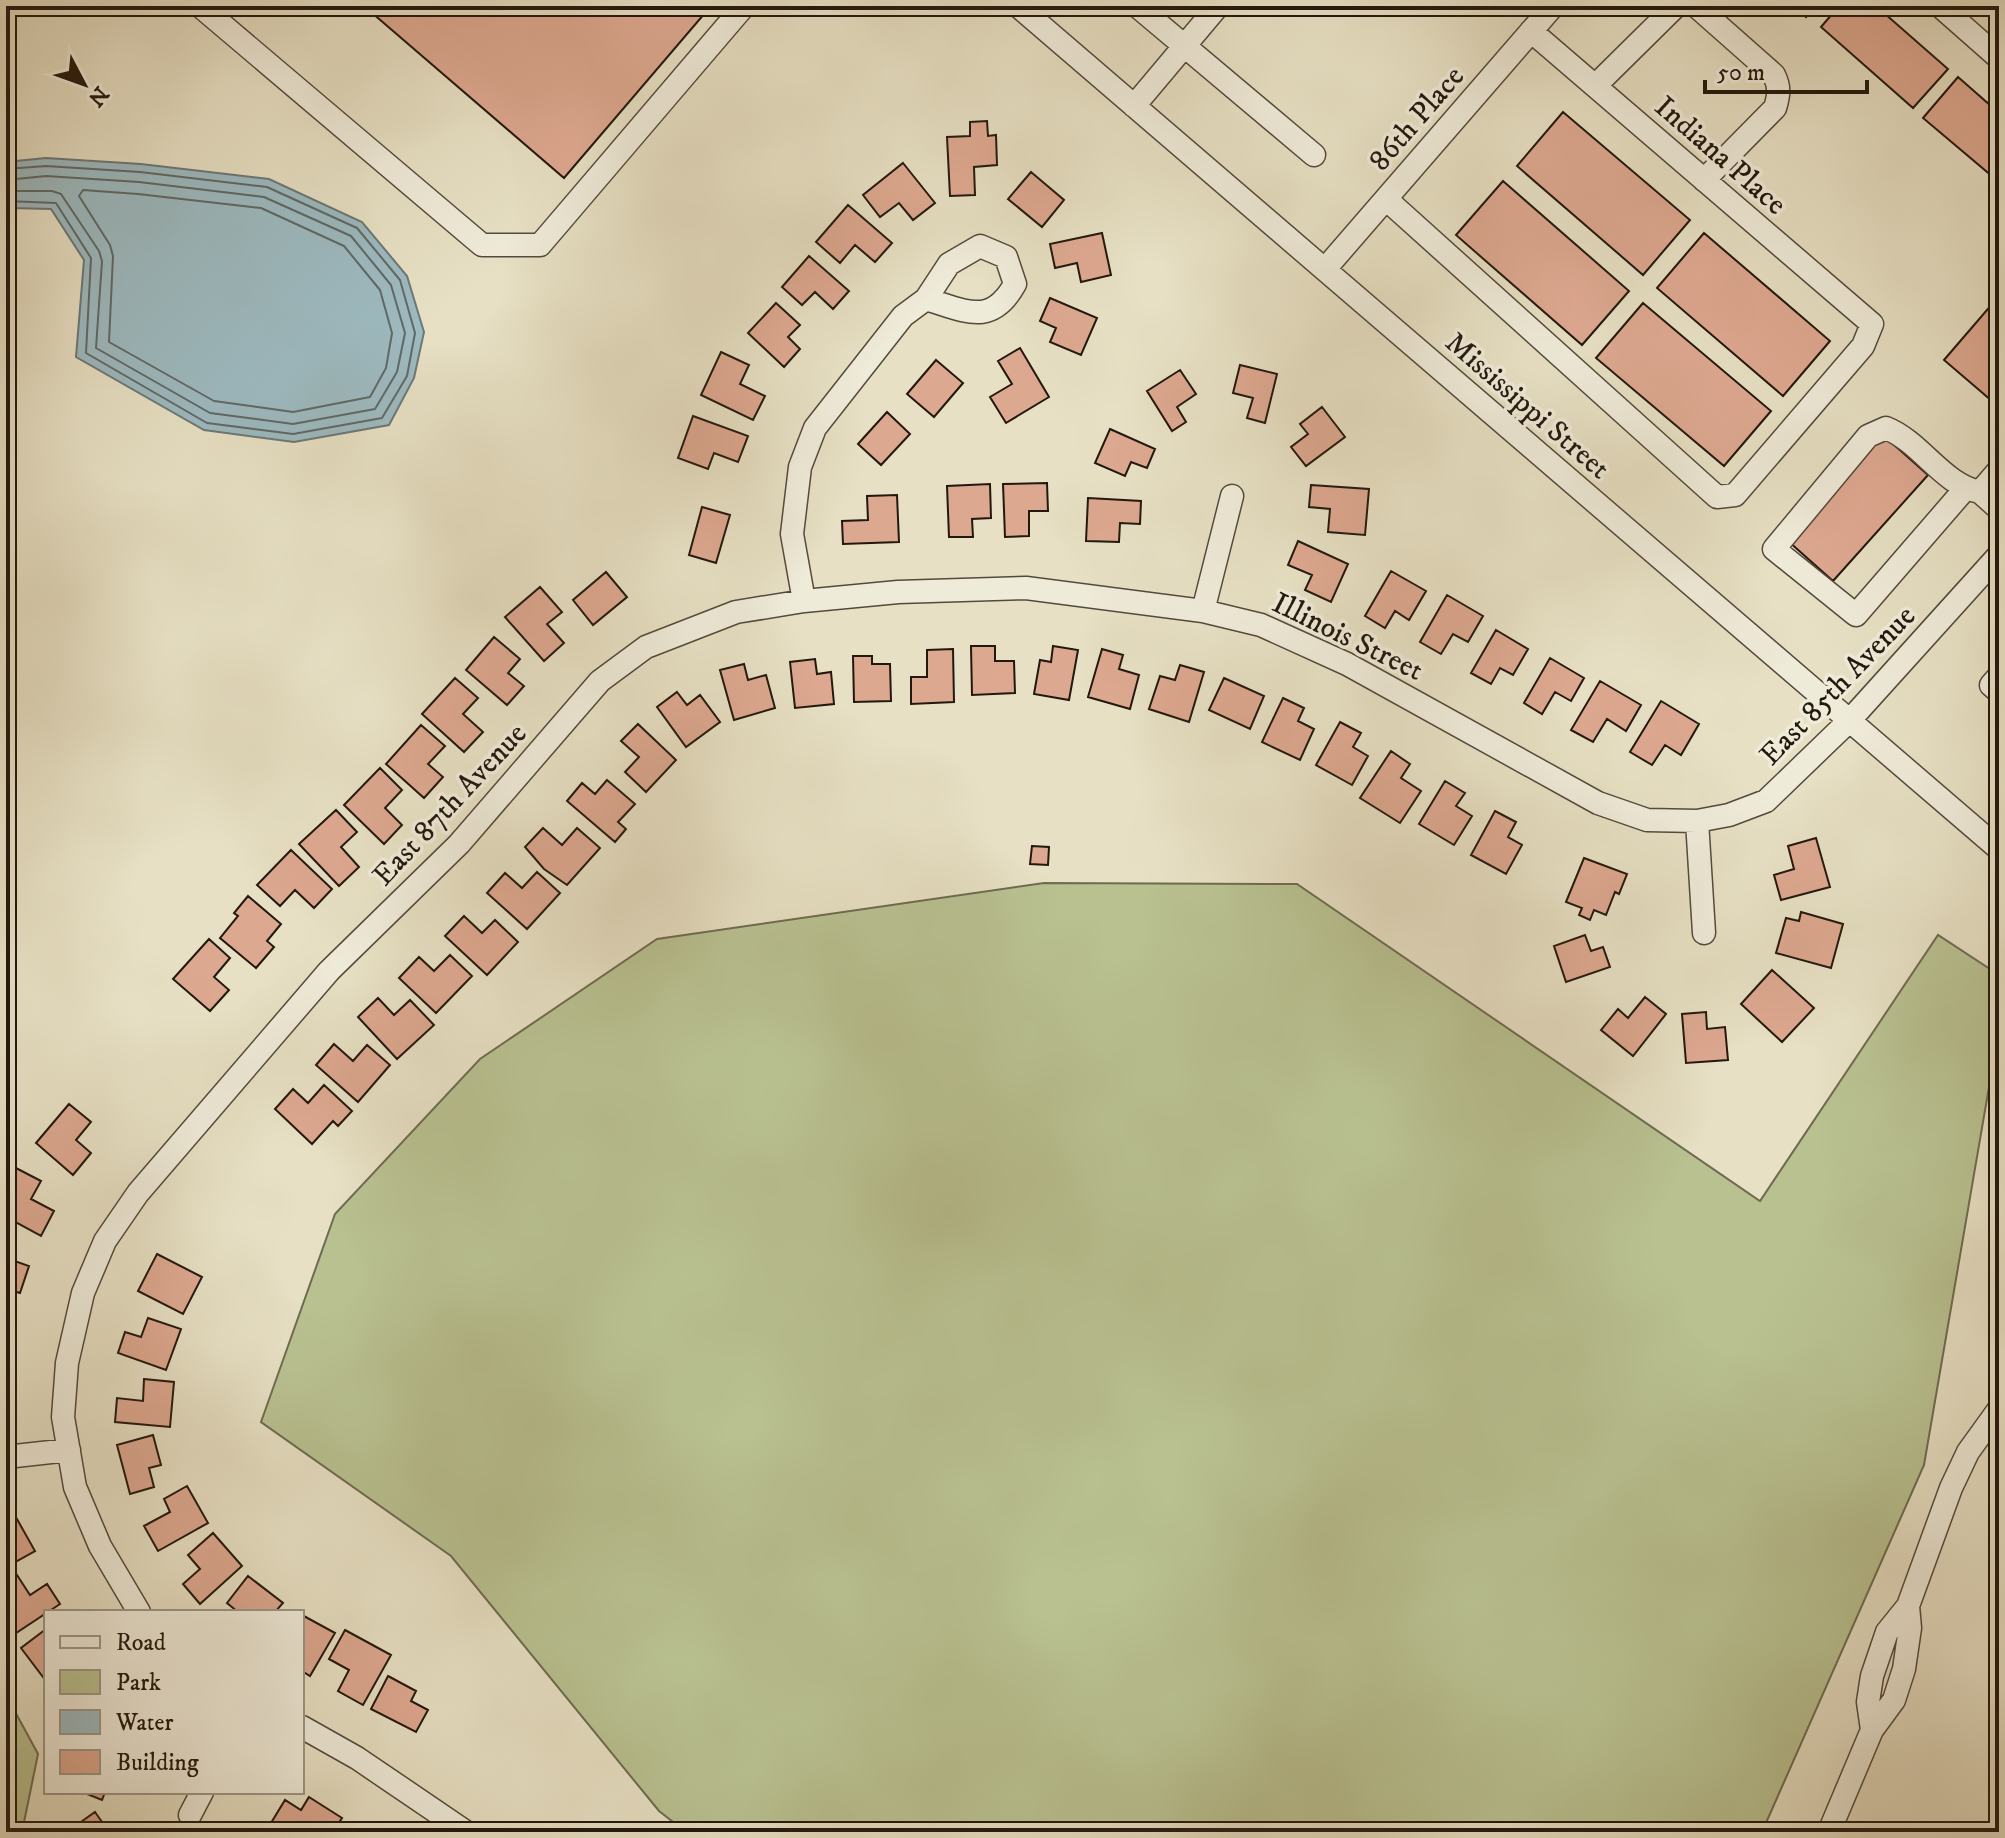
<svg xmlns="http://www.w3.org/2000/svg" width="2005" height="1838" font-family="'IM FELL DW Pica',serif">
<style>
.green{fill:#b9c191;stroke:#6e6c50;stroke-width:2}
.water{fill:#9dbac0;stroke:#6c7979;stroke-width:2}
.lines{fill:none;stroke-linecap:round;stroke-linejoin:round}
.shore{stroke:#606967;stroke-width:2}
.building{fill:#dda890;stroke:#23180e;stroke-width:2}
.minor-casing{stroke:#544a3c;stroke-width:25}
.minor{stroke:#efebd9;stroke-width:22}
.labels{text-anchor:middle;stroke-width:7;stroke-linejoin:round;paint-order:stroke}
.street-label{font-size:30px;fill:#23180e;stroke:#efebd9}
</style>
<rect width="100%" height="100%" fill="#e7e0c4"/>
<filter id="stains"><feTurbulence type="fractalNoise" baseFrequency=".0025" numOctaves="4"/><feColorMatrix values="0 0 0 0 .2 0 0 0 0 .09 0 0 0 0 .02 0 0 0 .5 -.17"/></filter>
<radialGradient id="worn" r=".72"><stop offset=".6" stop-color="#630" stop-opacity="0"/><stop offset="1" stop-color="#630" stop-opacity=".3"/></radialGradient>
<!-- green -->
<path class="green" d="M1044,883l253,1 463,317 178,-266 61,40v54l-75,436 -162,367h-1076l-27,-21 -208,-255 -190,-134 74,-208 145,-155 177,-120z
M6,1695l32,59 -16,78h-16z"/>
<!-- water -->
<path class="water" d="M46,158l95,6 128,15 93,43 45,54 17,56 -10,46 -25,47 -95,17 -90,-12 -128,-73 8,-97 -33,-51 -41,-1 -4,3v-49z"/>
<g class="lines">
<!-- shore -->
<path class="shore" d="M6,169l40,-3 94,6 127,15 90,41 43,52 15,53 -8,43 -25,42 -89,16 -86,-11 -121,-70 5,-95 -35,-55 -50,-2
M6,180l40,-4 93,6 125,15 87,39 40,49 14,48 -8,39 -22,37 -82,15 -83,-11 -114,-65 6,-87 -3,-10 -38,-57 -9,-3h-46
M83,190l55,4 123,14 83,38 36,44 12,43 -6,35 -16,29 -77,15 -79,-11 -105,-59 4,-86 -3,-11 -31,-49z"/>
</g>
<!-- building -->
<path class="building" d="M364,6h347l-147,172z
M1794,6h22l-10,11z
M1839,6h37l72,63 -35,39 -92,-81z
M1958,77l41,36v69l-76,-64z
M1563,112l127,108 -47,55 -126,-109z
M987,121l1,15 8,-1 1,30 -23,2 1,28 -25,1 -3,-59 23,-1v-14z
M903,163l32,40 -22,17 -14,-17 -19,14 -17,-22z
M1031,172l33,28 -22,27 -34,-28z
M1503,181l126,110 -47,54 -126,-110z
M848,205l44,38 -17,19 -20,-17 -15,18 -24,-21z
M1102,233l9,42 -30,7 -4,-19 -22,5 -5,-24z
M1704,233l126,108 -47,55 -126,-108z
M809,256l40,35 -16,18 -18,-17 -13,13 -20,-18z
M1999,296v111l-55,-47z
M1050,298l47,20 -16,37 -31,-13 6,-14 -16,-7z
M776,303l24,22 -12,12 12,12 -16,18 -36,-34z
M1643,303l128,108 -47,55 -128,-108z
M1020,348l29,49 -43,26 -16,-26 22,-13 -14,-23z
M721,352l28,13 -9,19 25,12 -12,24 -52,-25z
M936,360l27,23 -29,34 -27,-23z
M1240,365l37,9 -12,49 -18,-5 6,-20 -20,-5z
M1180,370l16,24 -19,13 9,15 -14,9 -25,-40z
M1322,407l23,30 -39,29 -15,-19 17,-13 -8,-10z
M887,412l23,22 -29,31 -23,-21z
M693,416l55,20 -10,26 -24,-9 -6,16 -30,-11z
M1110,429l45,20 -8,19 -16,-6 -6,14 -30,-13z
M1883,435l45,40 -95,106 -45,-40z
M1047,483l1,28h-19v25l-24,1 -2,-53z
M990,484l1,34 -19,1 1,18h-24l-2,-51z
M1311,485l58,4 -4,46 -37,-3 2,-23 -21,-2z
M897,495l2,47 -56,2 -1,-23 26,-1 -1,-24z
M1088,498l53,3 -1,23 -20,-1 -1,19 -33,-1z
M702,507l28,8 -14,48 -27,-8z
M1298,541l50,23 -17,38 -26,-12 7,-15 -24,-10z
M1391,571l35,20 -17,29 -14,-9 -10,17 -20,-12z
M606,572l21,25 -34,28 -20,-25z
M540,587l22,25 -15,12 17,19 -20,18 -39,-44z
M1447,595l36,21 -15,26 -15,-8 -12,20 -21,-12z
M1496,630l32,19 -15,26 -13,-7 -9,16 -20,-11z
M494,637l26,22 -12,14 16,13 -17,19 -41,-35z
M971,646h24v15h19l1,32 -43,2z
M1053,646l25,4 -9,50 -35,-6 6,-34 11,2z
M953,649l1,53 -43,2v-27h16v-27z
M1102,649l21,6 -4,14 20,6 -9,34 -42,-12z
M853,656h19v8h18l1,37 -37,1z
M1550,658l34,20 -13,23 -16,-9 -13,22 -18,-11z
M815,659l2,15 14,-2 3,32 -39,4 -5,-46z
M744,664l4,16 18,-5 9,33 -41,12 -14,-50z
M1180,665l24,7 -15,50 -40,-13 11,-33 15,4z
M455,678l23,20 -15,16 20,18 -19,20 -42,-38z
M1224,678l40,18 -14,33 -41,-19z
M1600,681l41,24 -15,26 -19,-12 -14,23 -22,-12z
M677,692l10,13 13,-10 20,27 -34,25 -29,-40z
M1283,698l21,10 -6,13 16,8 -14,31 -38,-18z
M1661,701l38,23 -18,31 -16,-10 -13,20 -22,-13z
M1340,722l21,11 -8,14 15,9 -16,29 -36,-20z
M638,724l38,36 -30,32 -21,-20 14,-15 -18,-16z
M421,725l24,21 -17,18 15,13 -19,21 -38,-34z
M1391,751l19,13 -9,14 20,13 -21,32 -40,-25z
M380,768l22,22 -17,18 17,17 -18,19 -40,-39z
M607,780l28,24 -17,18 8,7 -11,13 -48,-41 15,-18 13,11z
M1445,781l20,12 -9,13 16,10 -18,29 -35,-21z
M336,810l21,22 -16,15 18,20 -20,19 -40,-42z
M1495,811l21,11 -8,15 14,8 -16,29 -35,-19z
M543,828l19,17 15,-17 23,20 -33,37 -23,-16 -19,-22z
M1816,838l14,49 -49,13 -7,-25 20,-6 -6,-23z
M1032,846l17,1 -1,18 -18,-1z
M291,850l41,39 -18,19 -19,-18 -15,16 -23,-21z
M1584,858l43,16 -8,20 -4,-2 -9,23 -12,-5 -4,10 -11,-5 3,-7 -16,-6z
M537,872l23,21 -33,36 -40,-36 18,-20 17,15z
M248,896l33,28 -14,17 7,6 -18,21 -36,-30 18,-22 -4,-3z
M1801,912l42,12 -12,44 -55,-15 10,-35 13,3z
M464,916l18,17 13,-13 23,22 -31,33 -42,-39z
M1585,935l6,16 12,-4 7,20 -44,15 -12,-36z
M209,939l21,19 -16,19 15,13 -19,21 -37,-32z
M450,955l22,21 -36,37 -37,-35 20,-21 15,14z
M1772,970l42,38 -32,34 -41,-38z
M1645,997l21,17 -33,42 -32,-26 17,-21 10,9z
M378,998l16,17 16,-15 24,25 -37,34 -39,-42z
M1706,1012l1,17 18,-2 3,33 -42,3 -4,-49z
M334,1044l19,17 14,-16 23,20 -32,37 -42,-37z
M324,1085l28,26 -14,15 -5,-5 -21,23 -37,-35 18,-20 15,14z
M69,1104l22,18 -15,18 15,13 -18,22 -37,-32z
M14,1167l27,14 -10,18 23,12 -13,25 -35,-19v-36z
M6,1235l6,2 -6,18z
M157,1254l45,23 -19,37 -45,-23z
M6,1258l23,8 -9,27 -14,-4z
M148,1318l33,11 -15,41 -48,-17 7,-21 16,5z
M144,1379l30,3 -4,45 -55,-5 2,-24 26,3z
M153,1435l8,30 -12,3 5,19 -24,7 -13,-49z
M187,1486l21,37 -50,28 -14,-25 26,-14 -6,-13z
M13,1512l22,39 -27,15 -2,-51z
M213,1533l29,33 -42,38 -17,-20 17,-15 -12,-14z
M17,1575l13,20 17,-11 13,20 -44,29 -10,-15v-35z
M248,1576l35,27 -8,9h-37l-11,-9z
M302,1615l33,18 -25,43 -8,-5z
M46,1629v52l-25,-33z
M345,1630l46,25 -28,50 -25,-14 11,-21 -20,-11z
M388,1676l28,15 -5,10 17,9 -12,22 -45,-23z
M82,1792h23l-3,8z
M309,1797l33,21 -9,14h-31l-6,-4 -3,4h-7l-15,-9 14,-23 16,10z
M95,1812l14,20h-42z"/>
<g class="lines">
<!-- minor casing -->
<g class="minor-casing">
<path id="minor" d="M200,6l282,239h58l204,-239
M1018,6l981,843
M1137,6l177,149
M1696,6l78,69c6,12 5,20 1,33l-71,72
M1940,6l59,52
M1595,86l81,-80
M1134,106l84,-100
M1386,199l331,298 18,-2 128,-149 9,-22 -341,-293
M1325,269l228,-263
M1965,489l-109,126 -82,-66 94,-113 18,-8c35,14 57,57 94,64l19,-22
M1980,492l19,17
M804,601l-12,-67 8,-67 15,-39 88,-112 23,-17 23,-35 31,-18 26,11 9,27c-24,43 -49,27 -89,15
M1203,611l29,-115
M1999,676l-8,9 8,7
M1697,821l7,112
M6,1457l63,-7
M139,1612l-39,-66 -25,-59 -12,-70 4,-54 16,-70 22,-52 33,-48 191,-222 130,-127 141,-163 46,-34 90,-35 68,-11 94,-9 128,-4 177,23 58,14 86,39 251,139 49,17 50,1 32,-6 37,-14 84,-81 149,-165
M302,1727l55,31 109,74
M1872,1730l-4,-28 4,-26 15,-44 21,-26 43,-118 17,-36 31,-43
M190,1815l12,-23
M1829,1832l43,-102 22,-30 10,-31 6,-41 -2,-22"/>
</g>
<!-- minor -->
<use href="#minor" class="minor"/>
</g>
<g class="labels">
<!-- street labels -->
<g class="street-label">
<text transform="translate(1416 118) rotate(-49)" y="10">86th Place</text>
<text transform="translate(1721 155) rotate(41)" y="10">Indiana Place</text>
<text transform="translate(1528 405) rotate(41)" y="10">Mississippi Street</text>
<text transform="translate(1348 636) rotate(26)" y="10">Illinois Street</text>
<text transform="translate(1837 685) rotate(-46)" y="10">East 85th Avenue</text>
<text transform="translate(449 804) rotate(-47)" y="10">East 87th Avenue</text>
</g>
</g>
<!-- margin -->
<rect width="2005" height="1838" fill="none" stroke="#e7e0c4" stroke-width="32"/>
<rect x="8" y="8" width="1989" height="1822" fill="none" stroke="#23180e" stroke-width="4"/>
<rect x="16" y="16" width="1973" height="1806" fill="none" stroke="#23180e" stroke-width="2"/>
<!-- legend -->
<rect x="44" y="1610" width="260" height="184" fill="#efebd9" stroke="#9d9788" stroke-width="2"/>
<rect x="60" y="1636" width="40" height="12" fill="#efebd9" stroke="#9d9788" stroke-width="2"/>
<text x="116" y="1650" font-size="24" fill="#23180e">Road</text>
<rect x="60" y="1670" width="40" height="24" fill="#b9c191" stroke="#9d9788" stroke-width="2"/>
<text x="116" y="1690" font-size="24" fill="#23180e">Park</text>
<rect x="60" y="1710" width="40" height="24" fill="#9dbac0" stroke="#9d9788" stroke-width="2"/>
<text x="116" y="1730" font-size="24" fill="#23180e">Water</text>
<rect x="60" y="1750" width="40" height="24" fill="#dda890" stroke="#9d9788" stroke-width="2"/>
<text x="116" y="1770" font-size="24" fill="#23180e">Building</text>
<!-- north arrow -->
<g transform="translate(84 84) rotate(131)" stroke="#efebd9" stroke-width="6" paint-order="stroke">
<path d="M0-6L14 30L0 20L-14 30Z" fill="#23180e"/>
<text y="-12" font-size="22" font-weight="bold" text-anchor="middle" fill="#23180e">N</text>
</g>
<!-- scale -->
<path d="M1705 80v12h162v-12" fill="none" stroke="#23180e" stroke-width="4"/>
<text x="1717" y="80" font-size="24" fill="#23180e" stroke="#efebd9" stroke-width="6" paint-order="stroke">50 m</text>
<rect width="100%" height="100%" filter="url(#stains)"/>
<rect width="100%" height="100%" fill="url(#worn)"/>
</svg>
